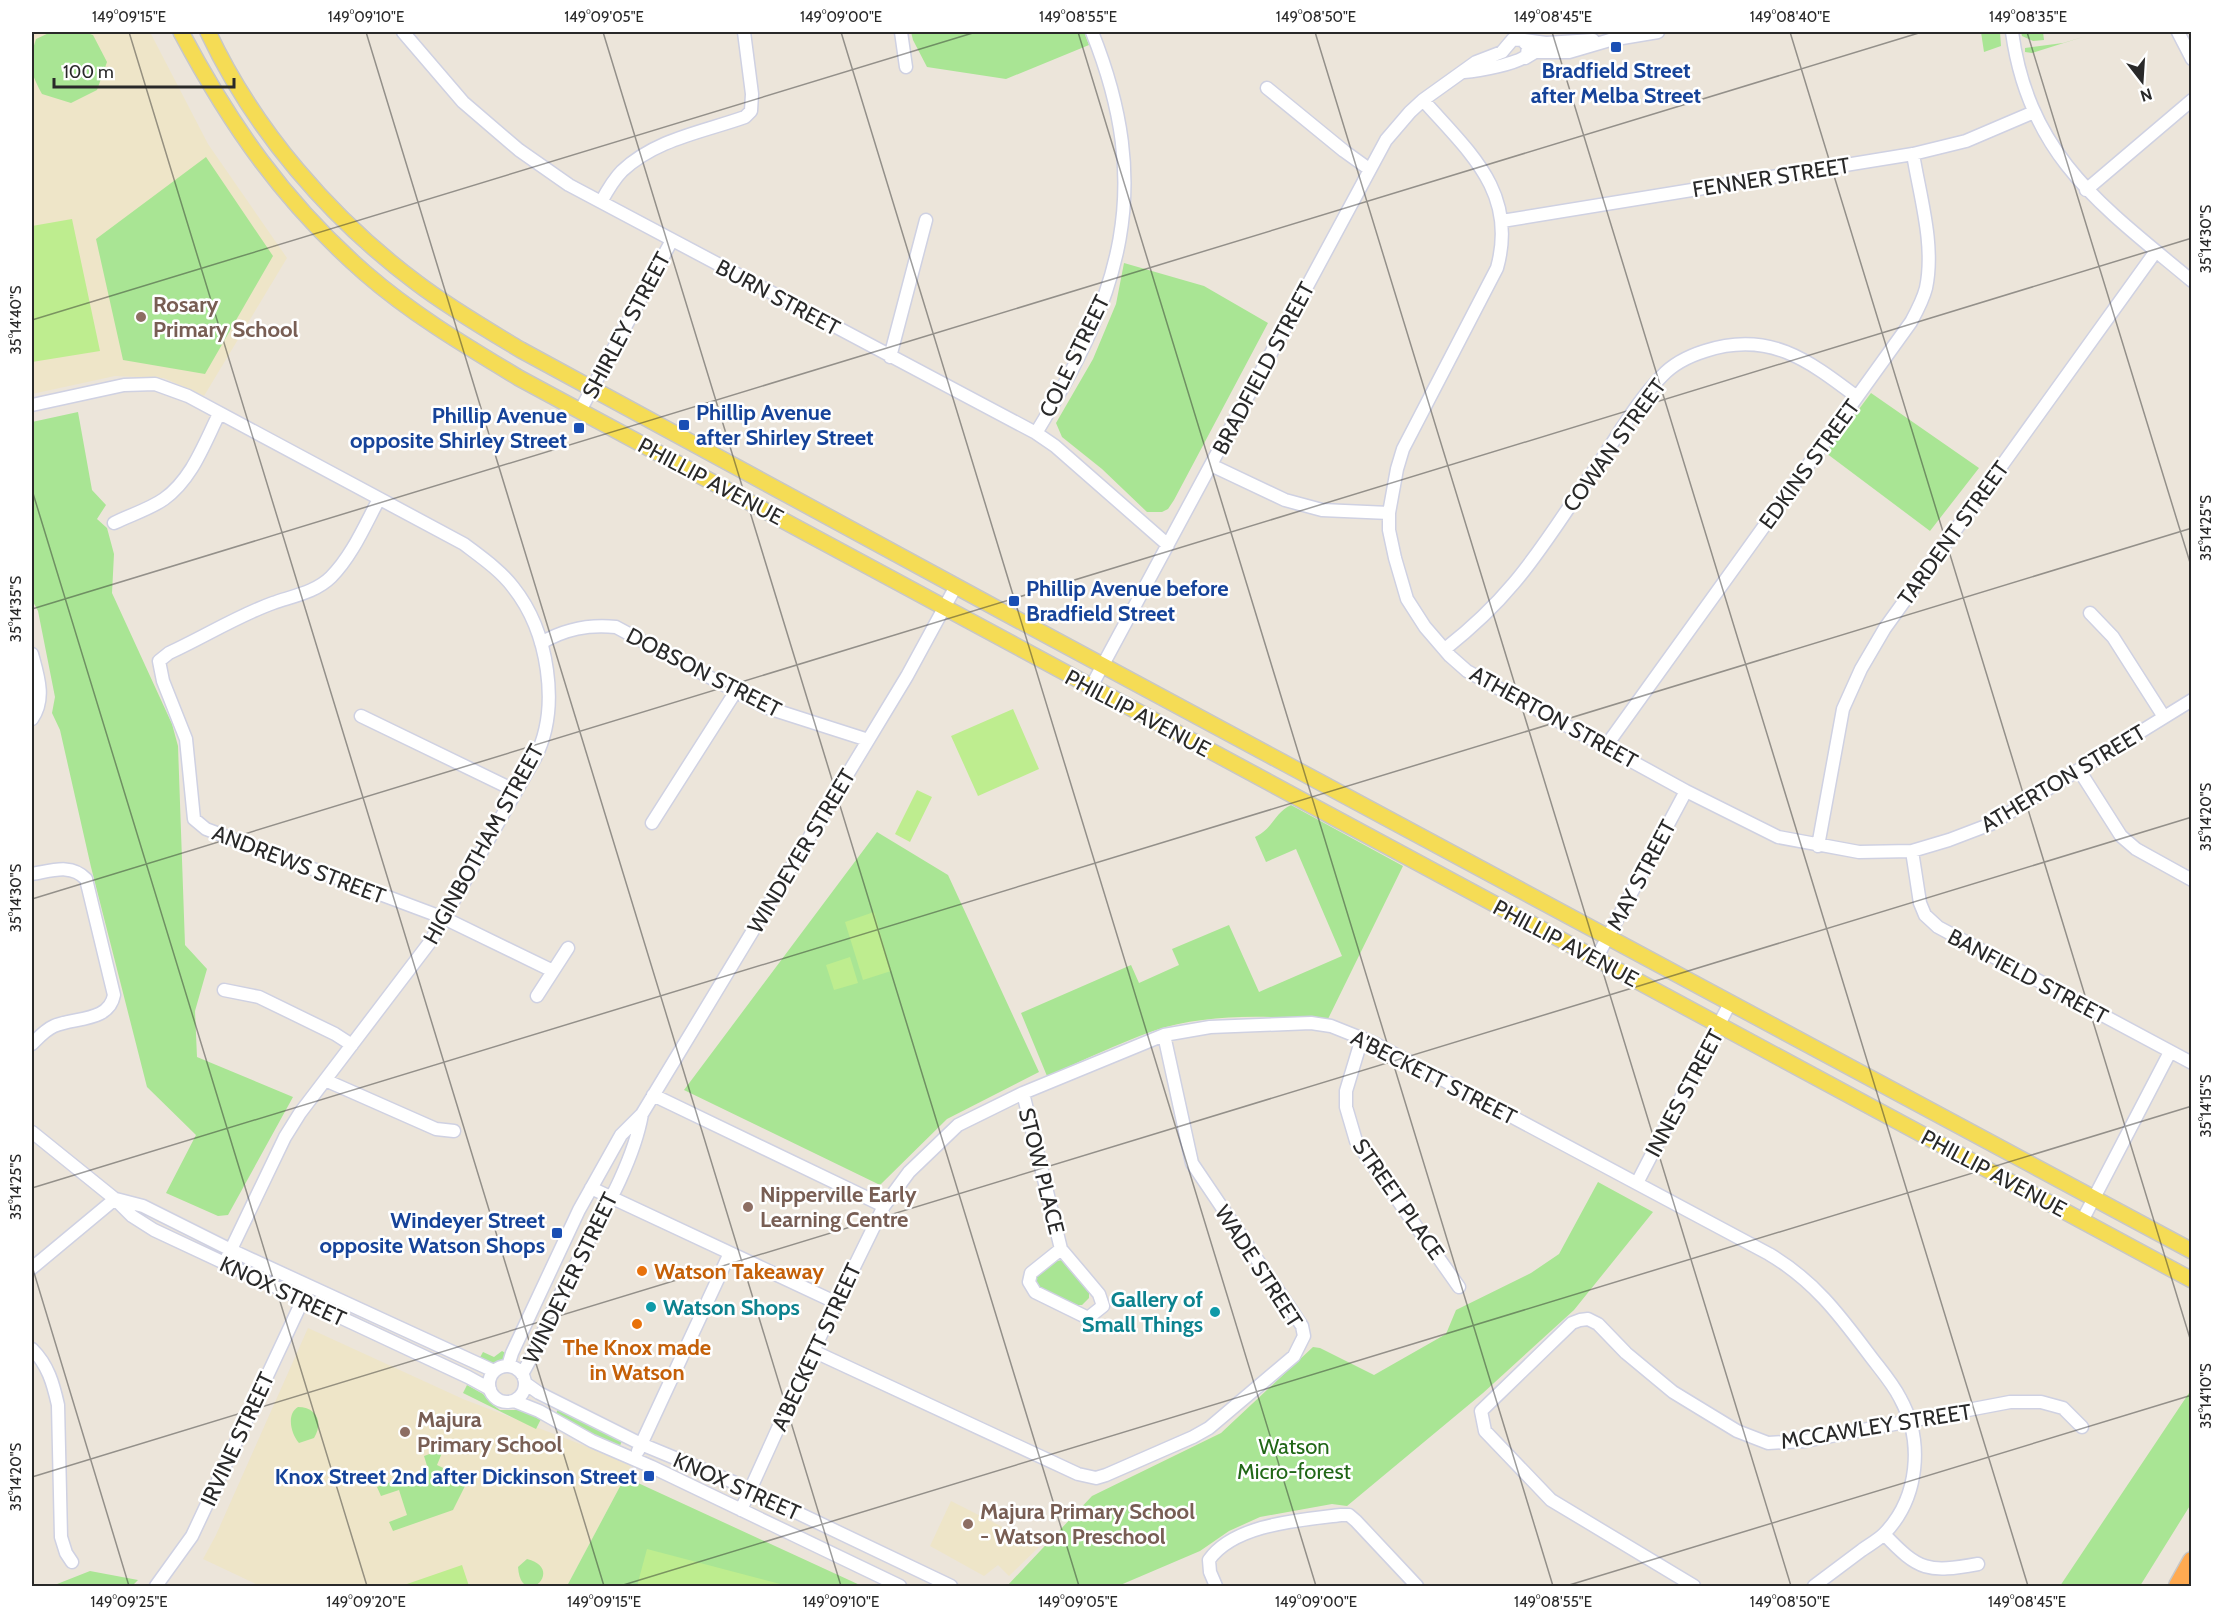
<svg xmlns="http://www.w3.org/2000/svg" width="2223" height="1618" font-family="Cabin,sans-serif">
<style>
.education{fill:#eee5c8}
.green{fill:#a9e594}
.pitch{fill:#beed8f}
.lines{fill:none;stroke-linecap:round;stroke-linejoin:round}
.minor-casing{stroke:#cfd1e2;stroke-width:15}
.major-casing{stroke:#c7c7c7;stroke-width:18}
.highway-casing{stroke:#c7c7c7;stroke-width:21}
.minor{stroke:#fff;stroke-width:12}
.major{stroke:#f5dc55;stroke-width:15}
.highway{stroke:#ffaa51;stroke-width:18}
.ticks{fill:none;stroke:#292929;stroke-width:1.5;stroke-opacity:0.45}
.transit-dot{fill:#1a4fb4;stroke:#fff;stroke-width:2}
.education-dot{fill:#8d6e63;stroke:#fff;stroke-width:2}
.food-dot{fill:#e8710a;stroke:#fff;stroke-width:2}
.culture-dot{fill:#0f9aa8;stroke:#fff;stroke-width:2}
.labels{text-anchor:middle;stroke-width:5;stroke-linejoin:round;paint-order:stroke}
.transit-label{font-size:22px;font-weight:bold;fill:#164399;stroke:#fff;text-anchor:end}
.street-label{font-size:22px;fill:#292929;stroke:#fff}
.education-label{font-size:22px;font-weight:bold;fill:#785e54;stroke:#fff;text-anchor:start}
.food-label{font-size:22px;font-weight:bold;fill:#c56008;stroke:#fff;text-anchor:start}
.culture-label{font-size:22px;font-weight:bold;fill:#0d838f;stroke:#fff;text-anchor:end}
.park-label{font-size:22px;fill:#216717;stroke:#fff}
.neatline{fill:none;stroke:#292929;stroke-width:2}
.ticks-label{font-size:15px;text-anchor:middle;fill:#292929}
</style>
<rect width="100%" height="100%" fill="#ece5da"/>
<!-- education -->
<path class="education" d="M32,32h118l58,112 79,114 -83,138 -40,-18 -49,-2 -83,18z
M308,1328l155,71 169,65 -65,122h-307l-57,-27 13,-24z
M951,1501l89,45 -31,30 -11,-11 -14,11 -54,-30z"/>
<!-- green -->
<path class="green" d="M51,32h33l9,3 14,27 -10,28 -26,13 -29,-9c-12,-22 -14,-30 -6,-55z
M911,32h173l5,13 -83,34 -79,-12 -14,-27z
M1981,32h19l1,14 -17,6z
M2021,32h22l1,8 -11,1 -11,-5z
M2086,36l-54,17 -7,-1v-4l38,-5z
M206,157l67,99 -68,118 -82,-14 -27,-121z
M1124,263l80,23 64,37 -94,177 -6,9 -6,3h-15l-45,-43 -40,-32 -6,-14 37,-64 23,-55z
M1871,393l108,75 -49,63 -104,-78z
M78,412l14,78 14,15 -9,14 10,9 7,26 -2,39 60,131 6,22 7,199 22,24 -12,42 2,46 96,40 -65,118 -10,1 -52,-23 30,-58 -49,-48 -56,-220 -31,-137 -8,-17 3,-16 -17,-86 -6,-11v-178z
M1291,805l112,61 -76,155c-55,-6 -121,-8 -174,10 -36,13 -71,30 -106,45l-26,-63 110,-48 8,18 40,-18 -7,-16 57,-24 30,67 83,-36 -46,-107 -30,13 -11,-25c18,-8 19,-24 36,-32z
M877,832l71,43 91,197 -92,47 -67,66 -196,-95z
M1598,1182l55,30 -79,98 -91,83 -136,113 -15,-2 -72,13 -31,14 -29,20 -82,35h-111l85,-90 129,-63 92,-86 7,1 54,27 72,-41 10,-24 75,-37 28,-19z
M1066,1260l23,32v6l-7,7h-9l-36,-19 -1,-10c9,-8 18,-17 30,-16z
M502,1351l5,3 -1,4c-10,7 -17,6 -28,3l5,-9 11,5z
M467,1385l16,9 10,11 7,5h21l21,7 -6,12 -73,-36z
M2191,1390v114l-51,82h-80z
M298,1407c18,0 26,15 16,31l-15,5c-8,-9 -13,-29 -1,-36z
M558,1409l64,31 -2,6 -57,-24 -8,-6z
M438,1451l4,2 -5,12 31,15 -15,30 -60,21 -4,-9 18,-7 -8,-25 -18,6 -4,-9 51,-18 -4,-13z
M625,1477l237,109h-295z
M527,1559c40,10 -6,52 -9,8z
M90,1571l48,9 -6,6h-80z"/>
<!-- pitch -->
<path class="pitch" d="M72,219l28,132 -68,11v-136z
M1013,709l26,60 -61,27 -27,-60z
M917,790l15,7 -22,45 -15,-8z
M874,912l17,59 -28,9 -18,-58z
M850,957l8,26 -24,7 -8,-25z
M647,1549l141,37h-151z
M462,1565l7,21h-61l-1,-2z"/>
<g class="lines">
<!-- minor casing -->
<g class="minor-casing">
<path id="minor" d="M403,32l60,70 56,48 50,35 467,248 19,13 113,99
M901,32l5,35
M2012,32c17,124 90,174 180,249
M2178,32l14,27
M1524,40l22,3 47,-3
M1525,58l10,-6h34l41,-12 48,-8
M1267,88l77,63 25,18
M1423,100c46,52 95,92 74,168l-94,181 -6,20 -8,44v17l6,28 12,41 18,28 25,29 17,15 219,120 92,46 81,15 53,-1 37,-11 42,-16 201,-124
M2086,190l106,-90
M601,202c6,-11 13,-23 21,-31 34,-32 81,-39 123,-54l6,-6 1,-17 -8,-62
M1502,221l411,-67 53,-13 68,-29
M890,357l36,-137
M32,405l92,-20 31,-1 33,12 276,148c17,13 36,26 49,43 35,44 48,120 22,171l-105,184 -130,171 -15,24 -61,127
M580,411l92,-171
M1036,433c85,-139 119,-244 56,-401
M1211,465l74,35 37,10 67,3
M379,499c-14,26 -27,57 -48,78 -15,15 -38,19 -58,26 -36,13 -69,34 -104,50l-10,8 4,20 23,58 8,80 12,10 238,89 109,53
M114,523c16,-8 36,-14 50,-24 28,-20 40,-55 55,-85
M2090,613l23,24 51,80
M541,643c24,-14 47,-19 75,-16l149,80 103,33
M1445,649c24,-19 49,-42 69,-66 29,-34 53,-74 79,-111 23,-32 41,-68 69,-96 11,-12 27,-20 43,-25 64,-21 103,9 152,46
M32,654c6,22 14,45 0,65
M1091,687l295,-547 24,-28 13,-12 53,-38 26,-10 11,-13 9,1 6,6 -1,9c-9,9 -49,16 -63,17
M361,716l155,75
M1606,746l305,-424c6,-11 12,-22 15,-34 9,-43 -6,-91 -13,-134
M2079,770l42,66 15,13 56,31
M652,823l84,-132
M1818,846l25,-137 18,-40 24,-41 271,-377
M1912,851l8,52 5,12 13,12 254,136
M32,874c19,-3 39,-11 54,5l28,116c-5,27 -39,22 -60,31 -9,4 -15,11 -22,18
M1596,959l90,-168
M224,990l35,7 76,37 17,11
M537,996l31,-48
M1362,1038l-16,53v16l10,34 103,146
M325,1080l111,49 18,2
M1023,1093l38,156 38,45 4,12 -15,12 -53,-26 -6,-10 2,-9 30,-24
M653,1095l231,111
M32,1132l83,67 17,17 22,14 314,147 22,12
M1637,1183l93,-180
M591,1188l246,115
M116,1199l27,7 88,44 263,121
M2082,1221l88,-169
M32,1268l83,-69
M32,1349c16,16 21,34 26,56l3,132 5,16 6,9
M813,1351l265,123 18,4 10,-3 87,-38 16,-9 85,-72 10,-20 -2,-10 -110,-163 -28,-128
M489 1384a18 18 0 1 1 36 0a18 18 0 1 1-36 0Z
M508,1366l4,-13 67,-143 42,-75 21,-21 265,-438 49,-90
M522,1374c16,-26 26,-56 40,-83 26,-53 70,-119 80,-177
M525,1383l14,10 102,51 92,38 218,104
M514,1401l25,10 53,30 60,26 248,119
M638,1451l92,-198
M741,1510l72,-159 71,-145 25,-34 49,-47 65,-32 141,-58 46,-8 101,-4 20,3 45,18 393,210c44,26 69,59 99,99 11,15 24,29 32,45 24,43 19,100 -16,136 -6,6 -15,11 -22,16 -16,12 -32,24 -48,36
M1884,1534c35,37 44,39 94,30
M156,1586l36,-50 114,-243
M1216,1586l-6,-14 -1,-12c25,-36 92,-40 132,-45h8l7,6 61,65
M1694,1586l-143,-86 -66,-69 -4,-20 91,-88 8,-3 8,-1 10,5 28,29 47,39 64,39 31,12 37,-2 205,-39h31l22,6 19,19"/>
</g>
<!-- major casing -->
<g class="major-casing">
<path id="major" d="M181,32c50,94 103,170 184,241 47,41 101,73 154,105l1673,902
M208,32c46,98 122,186 209,251 33,25 69,46 104,67l486,264 1185,637"/>
</g>
<!-- highway casing -->
<g class="highway-casing">
<path id="highway" d="M2178,1586l14,-25"/>
</g>
<!-- minor -->
<use href="#minor" class="minor"/>
<!-- major -->
<use href="#major" class="major"/>
<!-- highway -->
<use href="#highway" class="highway"/>
</g>
<!-- ticks -->
<path class="ticks" d="M129,32l475,1554M366,32l475,1554M603,32l476,1554M841,32l475,1554M1078,32l475,1554M1315,32l476,1554M1552,32l476,1554M1790,32l402,1313M2027,32l165,537M32,320l944,-288M32,490l335,1096M32,609l1890,-577M32,899l2160,-661M32,1188l2160,-660M32,1266l97,320M32,1477l2160,-660M620,1586l1572,-480M1566,1586l626,-191"/>
<!-- markers -->
<g class="transit-dot">
<rect x="1610" y="41" width="12" height="12" rx="3"/>
<rect x="678" y="419" width="12" height="12" rx="3"/>
<rect x="573" y="422" width="12" height="12" rx="3"/>
<rect x="1008" y="595" width="12" height="12" rx="3"/>
<rect x="551" y="1227" width="12" height="12" rx="3"/>
<rect x="643" y="1470" width="12" height="12" rx="3"/>
</g>
<g class="education-dot">
<circle cx="141" cy="317" r="6"/>
<circle cx="748" cy="1207" r="6"/>
<circle cx="405" cy="1432" r="6"/>
<circle cx="968" cy="1524" r="6"/>
</g>
<g class="food-dot">
<circle cx="642" cy="1271" r="6"/>
<circle cx="637" cy="1324" r="6"/>
</g>
<g class="culture-dot">
<circle cx="651" cy="1307" r="6"/>
<circle cx="1215" cy="1312" r="6"/>
</g>
<g class="labels">
<!-- transit labels -->
<g class="transit-label">
<text x="1616" y="78" text-anchor="middle">Bradfield Street<tspan x="1616" dy="25">after Melba Street</tspan></text>
<text x="696" y="420" text-anchor="start">Phillip Avenue<tspan x="696" dy="25">after Shirley Street</tspan></text>
<text x="567" y="423">Phillip Avenue<tspan x="567" dy="25">opposite Shirley Street</tspan></text>
<text x="1026" y="596" text-anchor="start">Phillip Avenue before<tspan x="1026" dy="25">Bradfield Street</tspan></text>
<text x="545" y="1228">Windeyer Street<tspan x="545" dy="25">opposite Watson Shops</tspan></text>
<text x="637" y="1484">Knox Street 2nd after Dickinson Street</text>
</g>
<!-- street labels -->
<g class="street-label">
<text transform="translate(1771 177) rotate(-9)" y="8">FENNER STREET</text>
<text transform="translate(778 297) rotate(28)" y="8">BURN STREET</text>
<text transform="translate(626 325) rotate(-62)" y="8">SHIRLEY STREET</text>
<text transform="translate(1074 356) rotate(-64)" y="8">COLE STREET</text>
<text transform="translate(1263 368) rotate(-62)" y="8">BRADFIELD STREET</text>
<text transform="translate(1614 445) rotate(-54)" y="8">COWAN STREET</text>
<text transform="translate(1809 464) rotate(-54)" y="8">EDKINS STREET</text>
<text transform="translate(711 481) rotate(28)" y="8">PHILLIP AVENUE</text>
<text transform="translate(1953 533) rotate(-54)" y="8">TARDENT STREET</text>
<text transform="translate(704 672) rotate(27)" y="8">DOBSON STREET</text>
<text transform="translate(1138 713) rotate(28)" y="8">PHILLIP AVENUE</text>
<text transform="translate(1554 717) rotate(29)" y="8">ATHERTON STREET</text>
<text transform="translate(2063 778) rotate(-31)" y="8">ATHERTON STREET</text>
<text transform="translate(483 844) rotate(-61)" y="8">HIGINBOTHAM STREET</text>
<text transform="translate(801 851) rotate(-59)" y="8">WINDEYER STREET</text>
<text transform="translate(299 864) rotate(21)" y="8">ANDREWS STREET</text>
<text transform="translate(1641 875) rotate(-62)" y="8">MAY STREET</text>
<text transform="translate(1566 943) rotate(28)" y="8">PHILLIP AVENUE</text>
<text transform="translate(2028 976) rotate(28)" y="8">BANFIELD STREET</text>
<text transform="translate(1434 1077) rotate(27)" y="8">A'BECKETT STREET</text>
<text transform="translate(1684 1093) rotate(-62)" y="8">INNES STREET</text>
<text transform="translate(1042 1171) rotate(76)" y="8">STOW PLACE</text>
<text transform="translate(1994 1173) rotate(28)" y="8">PHILLIP AVENUE</text>
<text transform="translate(1399 1199) rotate(55)" y="8">STREET PLACE</text>
<text transform="translate(1259 1266) rotate(57)" y="8">WADE STREET</text>
<text transform="translate(570 1278) rotate(-64)" y="8">WINDEYER STREET</text>
<text transform="translate(283 1291) rotate(25)" y="8">KNOX STREET</text>
<text transform="translate(816 1347) rotate(-65)" y="8">A'BECKETT STREET</text>
<text transform="translate(1876 1426) rotate(-9)" y="8">MCCAWLEY STREET</text>
<text transform="translate(237 1439) rotate(-65)" y="8">IRVINE STREET</text>
<text transform="translate(737 1486) rotate(24)" y="8">KNOX STREET</text>
</g>
<!-- education labels -->
<g class="education-label">
<text x="153" y="312">Rosary<tspan x="153" dy="25">Primary School</tspan></text>
<text x="760" y="1202">Nipperville Early<tspan x="760" dy="25">Learning Centre</tspan></text>
<text x="417" y="1427">Majura<tspan x="417" dy="25">Primary School</tspan></text>
<text x="980" y="1519">Majura Primary School<tspan x="980" dy="25">- Watson Preschool</tspan></text>
</g>
<!-- food labels -->
<g class="food-label">
<text x="654" y="1279">Watson Takeaway</text>
<text x="637" y="1355" text-anchor="middle">The Knox made<tspan x="637" dy="25">in Watson</tspan></text>
</g>
<!-- culture labels -->
<g class="culture-label">
<text x="1203" y="1307">Gallery of<tspan x="1203" dy="25">Small Things</tspan></text>
<text x="663" y="1315" text-anchor="start">Watson Shops</text>
</g>
<!-- park labels -->
<g class="park-label">
<text x="1294" y="1454">Watson<tspan x="1294" dy="25">Micro-forest</tspan></text>
</g>
</g>
<!-- border -->
<rect width="2223" height="1618" fill="none" stroke="#ffffff" stroke-width="66"/>
<!-- north arrow -->
<g transform="translate(2142 81) rotate(163)" stroke="#ffffff" stroke-width="4.5" paint-order="stroke">
<path d="M0-4.5L10 22L0 15L-10 22Z" fill="#292929"/>
<text y="-9" font-size="16" font-weight="bold" text-anchor="middle" fill="#292929">N</text>
</g>
<!-- scale -->
<path d="M54 78v9h180v-9" fill="none" stroke="#292929" stroke-width="3"/>
<text x="63" y="78" font-size="18" fill="#292929" stroke="#ffffff" stroke-width="4.5" paint-order="stroke">100 m</text>
<rect x="33" y="33" width="2157" height="1552" class="neatline"/>
<g class="ticks-label">
<text x="129" y="22">149°09'15"E</text>
<text x="366" y="22">149°09'10"E</text>
<text x="604" y="22">149°09'05"E</text>
<text x="841" y="22">149°09'00"E</text>
<text x="1078" y="22">149°08'55"E</text>
<text x="1316" y="22">149°08'50"E</text>
<text x="1553" y="22">149°08'45"E</text>
<text x="1790" y="22">149°08'40"E</text>
<text x="2028" y="22">149°08'35"E</text>
<text transform="translate(2206 239) rotate(-90)" y="5">35°14'30"S</text>
<text transform="translate(16 320) rotate(-90)" y="5">35°14'40"S</text>
<text transform="translate(2206 528) rotate(-90)" y="5">35°14'25"S</text>
<text transform="translate(16 609) rotate(-90)" y="5">35°14'35"S</text>
<text transform="translate(2206 817) rotate(-90)" y="5">35°14'20"S</text>
<text transform="translate(16 898) rotate(-90)" y="5">35°14'30"S</text>
<text transform="translate(2206 1106) rotate(-90)" y="5">35°14'15"S</text>
<text transform="translate(16 1187) rotate(-90)" y="5">35°14'25"S</text>
<text transform="translate(2206 1396) rotate(-90)" y="5">35°14'10"S</text>
<text transform="translate(16 1477) rotate(-90)" y="5">35°14'20"S</text>
<text x="129" y="1607">149°09'25"E</text>
<text x="366" y="1607">149°09'20"E</text>
<text x="604" y="1607">149°09'15"E</text>
<text x="841" y="1607">149°09'10"E</text>
<text x="1078" y="1607">149°09'05"E</text>
<text x="1316" y="1607">149°09'00"E</text>
<text x="1553" y="1607">149°08'55"E</text>
<text x="1790" y="1607">149°08'50"E</text>
<text x="2027" y="1607">149°08'45"E</text>
</g>
</svg>
